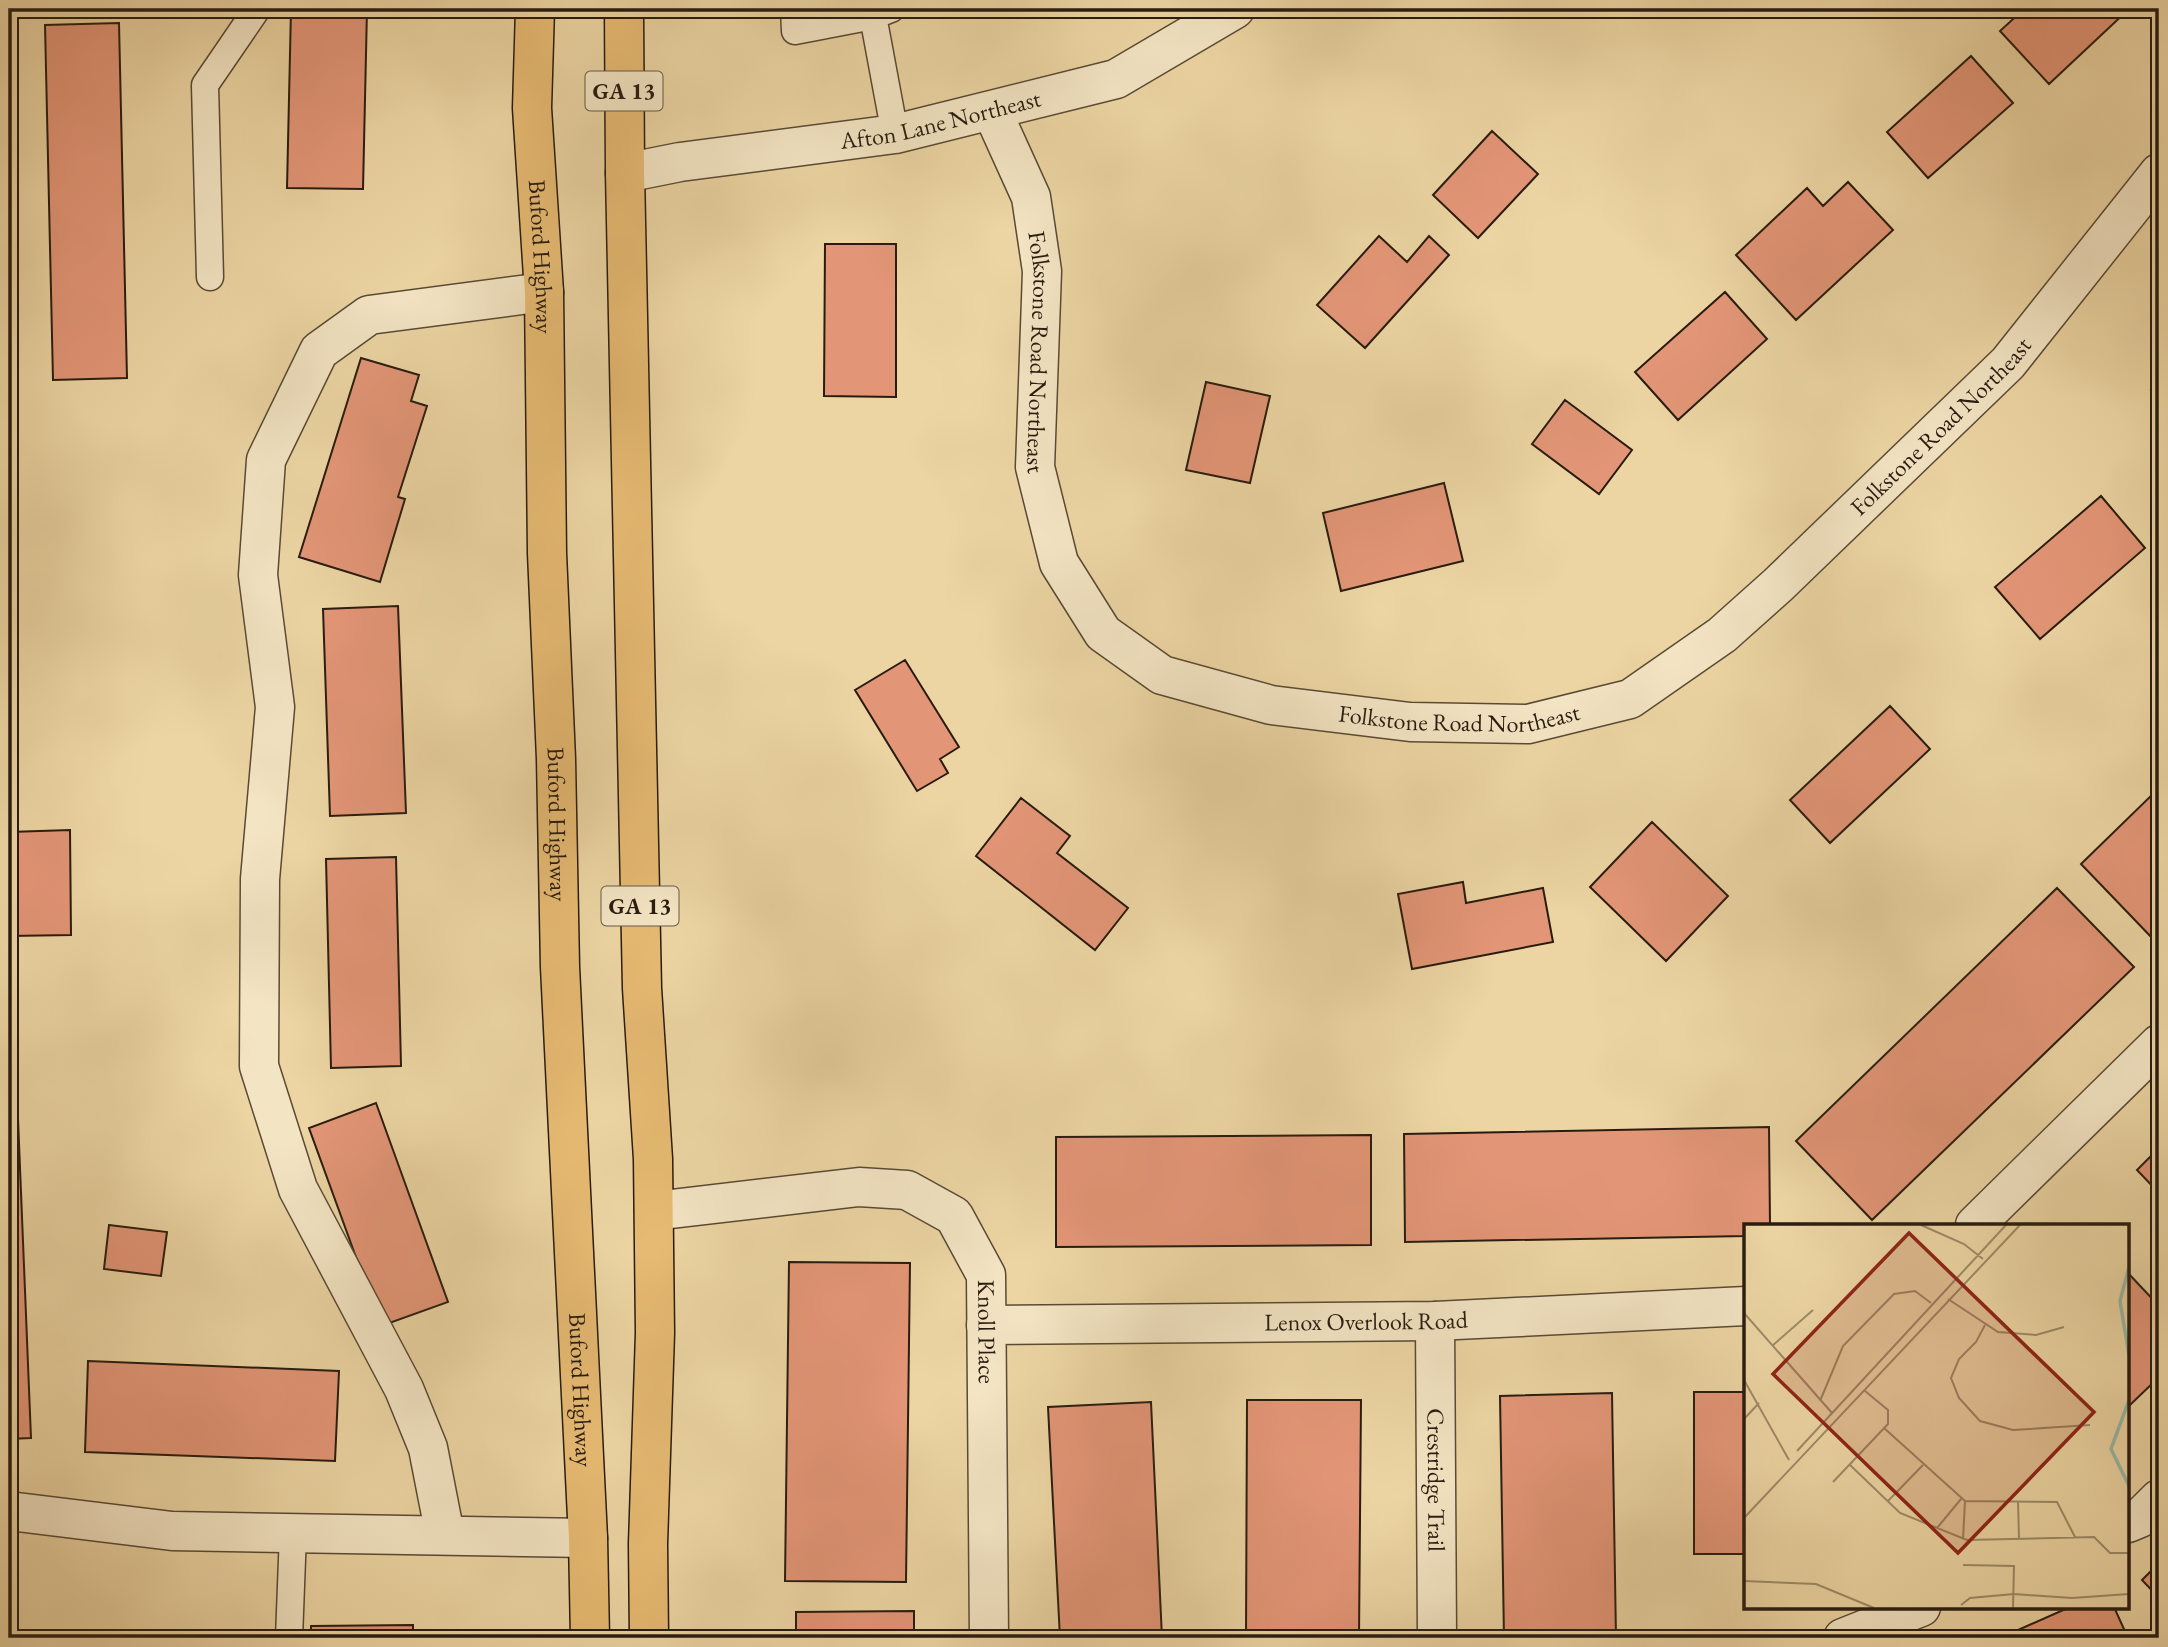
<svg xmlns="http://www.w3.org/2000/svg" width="2168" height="1647" font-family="'EB Garamond',serif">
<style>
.building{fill:#e39677;stroke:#281c10;stroke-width:2}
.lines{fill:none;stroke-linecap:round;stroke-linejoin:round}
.service-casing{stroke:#594a35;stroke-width:29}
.minor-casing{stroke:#594a35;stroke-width:41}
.primary-casing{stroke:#281c10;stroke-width:41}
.service{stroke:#f3e4c3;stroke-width:26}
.minor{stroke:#f3e4c3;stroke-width:38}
.primary{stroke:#e6ba72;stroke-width:38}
.labels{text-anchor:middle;stroke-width:5;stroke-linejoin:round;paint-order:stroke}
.shield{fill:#f3e4c3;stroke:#655846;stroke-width:2}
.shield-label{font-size:23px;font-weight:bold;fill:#281c10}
.street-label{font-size:24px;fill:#281c10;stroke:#f3e4c3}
.inset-river{fill:none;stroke:#99b9a5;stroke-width:3.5}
.inset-road{fill:none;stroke:#9e8b68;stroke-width:2}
.view{fill:#8f2418;fill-opacity:0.15;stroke:#8f2418;stroke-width:3.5}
.inset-edge{fill:none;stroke:#281c10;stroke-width:3.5}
</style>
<rect width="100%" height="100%" fill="#ecd5a3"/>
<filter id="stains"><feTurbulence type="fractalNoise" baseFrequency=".00286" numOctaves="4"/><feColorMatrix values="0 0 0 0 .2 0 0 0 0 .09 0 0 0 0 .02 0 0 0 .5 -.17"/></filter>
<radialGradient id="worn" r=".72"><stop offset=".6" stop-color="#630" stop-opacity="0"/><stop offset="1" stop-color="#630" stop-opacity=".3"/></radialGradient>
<!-- building -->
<path class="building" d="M291,9h76l-4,180 -76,-1z
M2024,9h105l-80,75 -49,-53z
M119,23l8,355 -74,2 -8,-355z
M1971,56l42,47 -85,75 -41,-46z
M1492,131l46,43 -60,64 -45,-43z
M1848,182l45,48 -97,90 -60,-65 71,-67 16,18z
M1379,236l28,26 22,-26 20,19 -84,93 -48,-43z
M825,244h71v153l-72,-1z
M1725,292l42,47 -89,81 -43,-48z
M361,358l58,17 -8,26 16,5 -29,91 7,2 -25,83 -81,-25z
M2159,381v17l-8,-8z
M1206,382l64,14 -20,87 -64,-13z
M1565,400l67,50 -33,44 -67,-50z
M1444,483l19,78 -122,30 -18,-78z
M2101,496l44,52 -105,91 -45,-52z
M398,606l8,207 -76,3 -7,-207z
M905,660l54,87 -19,12 8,14 -31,18 -62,-101z
M1890,706l40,43 -100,94 -40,-43z
M2159,788v149l-4,4 -74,-77z
M1021,798l49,38 -13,17 71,55 -33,42 -119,-94z
M1652,822l76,74 -62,65 -76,-74z
M70,830l1,105 -62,1v-104z
M396,857l5,209 -70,2 -5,-209z
M1463,882l3,21 77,-15 10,54 -141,27 -14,-75z
M2057,888l77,79 -262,253 -76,-79z
M17,1094l14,344 -22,1v-344z
M376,1103l72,199 -67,24 -72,-198z
M1769,1127l1,98h-24v11l-341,6 -1,-108z
M1371,1135v110l-315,2v-110z
M2159,1148v45l-22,-23z
M109,1225l58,7 -6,44 -57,-7z
M789,1262l121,1 -4,319 -121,-1z
M2128,1273l31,33v71l-31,30z
M88,1361l251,10 -4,90 -250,-9z
M1694,1392h52v162h-52z
M1612,1393l4,245h-112l-4,-242z
M1247,1400h114l-2,238h-113z
M1151,1402l11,236h-102l-12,-231z
M2159,1563v35l-17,-18z
M2070,1607h44l14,31h-128z
M914,1611v27h-118v-26z
M413,1625v13h-102v-12z"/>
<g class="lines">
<!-- service casing -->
<g class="service-casing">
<path id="service" d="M794,9l1,22 78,-15 18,-7
M873,16l22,118
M210,277l-5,-192 52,-76
M289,1638l4,-105"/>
</g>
<!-- minor casing -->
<g class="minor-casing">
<g id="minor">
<path id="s1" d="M992,111l39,86 11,74 -7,196 24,96 44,70 59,42 109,30 139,17 118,2 102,-25 92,-64 56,-50 230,-222 151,-190"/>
<path id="s2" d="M625,173l55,-11 215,-28 221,-55 119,-70"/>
<path id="s3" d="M654,1211l205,-24 48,3 47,26 32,59 3,363"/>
<path d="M1975,1225l184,-181"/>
<path id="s4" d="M1435,1321l2,317"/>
<path id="s5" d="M986,1325l449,-4 311,-15"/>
<path d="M9,1511l163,20 416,7"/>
<path d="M2128,1523l12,-5 19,-19"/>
<path d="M445,1535l-17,-87 -24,-59 -106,-200 -39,-123 1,-187 15,-172 -17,-132 8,-115 53,-109 50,-36 175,-23"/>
<path d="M1843,1638l78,-31"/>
</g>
</g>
<!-- primary casing -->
<g class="primary-casing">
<g id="primary">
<path id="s6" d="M535,9l-3,99 12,184 3,261 9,206 4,208 28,571 2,100"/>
<path d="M624,9l1,164 17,815 11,171 2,174 -7,211 1,94"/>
</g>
</g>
<!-- service -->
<use href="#service" class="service"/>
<!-- minor -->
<use href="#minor" class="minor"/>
<!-- primary -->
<use href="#primary" class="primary"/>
</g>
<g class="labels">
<!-- shield labels -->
<g class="shield">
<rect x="585.5" y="71.5" width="77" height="39" rx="5"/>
<rect x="601.5" y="886.5" width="77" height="39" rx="5"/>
</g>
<g class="shield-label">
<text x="624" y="99">GA 13</text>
<text x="640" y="914">GA 13</text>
</g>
<!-- street labels -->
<g class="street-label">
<text dy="8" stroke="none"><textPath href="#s2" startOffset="320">Afton Lane Northeast</textPath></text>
<text dy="8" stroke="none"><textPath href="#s6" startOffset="248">Buford Highway</textPath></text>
<text dy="8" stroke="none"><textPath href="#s1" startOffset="250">Folkstone Road Northeast</textPath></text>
<text dy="8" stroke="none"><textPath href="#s1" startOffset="1510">Folkstone Road Northeast</textPath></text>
<text dy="8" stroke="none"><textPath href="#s1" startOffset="922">Folkstone Road Northeast</textPath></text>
<text dy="8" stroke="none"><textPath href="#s6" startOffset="816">Buford Highway</textPath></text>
<text dy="8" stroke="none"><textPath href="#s5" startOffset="380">Lenox Overlook Road</textPath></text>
<text dy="8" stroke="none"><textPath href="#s3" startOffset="432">Knoll Place</textPath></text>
<text dy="8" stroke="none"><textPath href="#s6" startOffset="1382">Buford Highway</textPath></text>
<text dy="8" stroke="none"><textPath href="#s4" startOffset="159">Crestridge Trail</textPath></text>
</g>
</g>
<!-- overview -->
<g transform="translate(1744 1224)">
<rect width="385" height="385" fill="#ecd5a3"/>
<path class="inset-river" d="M385,43l-9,34 9,54M385,176l-18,49 18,37"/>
<path class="inset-road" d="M177,1l43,19 19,15M204,75l50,33 38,3 28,-8M0,89l88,100M241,101l-9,17 -17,17 -8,19 8,20 21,23 33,9 77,-5M28,122l41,-36M0,156l45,80M76,177l23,-55 51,-52 21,-3 16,12M0,195l15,-16M140,204l81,73 92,1 18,35M53,227l209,-226M105,240l51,49 67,27 127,-3 16,16h19M89,258l55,-58v-14l-23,-19M144,277l35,-36M274,277l1,37M0,294l276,-293M193,304l24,-29M219,315l2,-38M219,341l51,1 -1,42M0,357l72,3 58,24M217,381l9,-7 44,-4 58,4 57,-4"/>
<path class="view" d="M165,9l185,179 -136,141 -185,-179z"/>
<rect width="385" height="385" class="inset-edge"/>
</g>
<!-- margin -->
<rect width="2168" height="1647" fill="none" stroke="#ecd5a3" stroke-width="35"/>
<rect x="10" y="10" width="2147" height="1626" fill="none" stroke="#281c10" stroke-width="3.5"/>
<rect x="18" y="18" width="2133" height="1612" fill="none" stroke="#281c10" stroke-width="2"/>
<rect width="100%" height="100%" filter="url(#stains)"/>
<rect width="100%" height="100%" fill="url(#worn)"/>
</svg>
